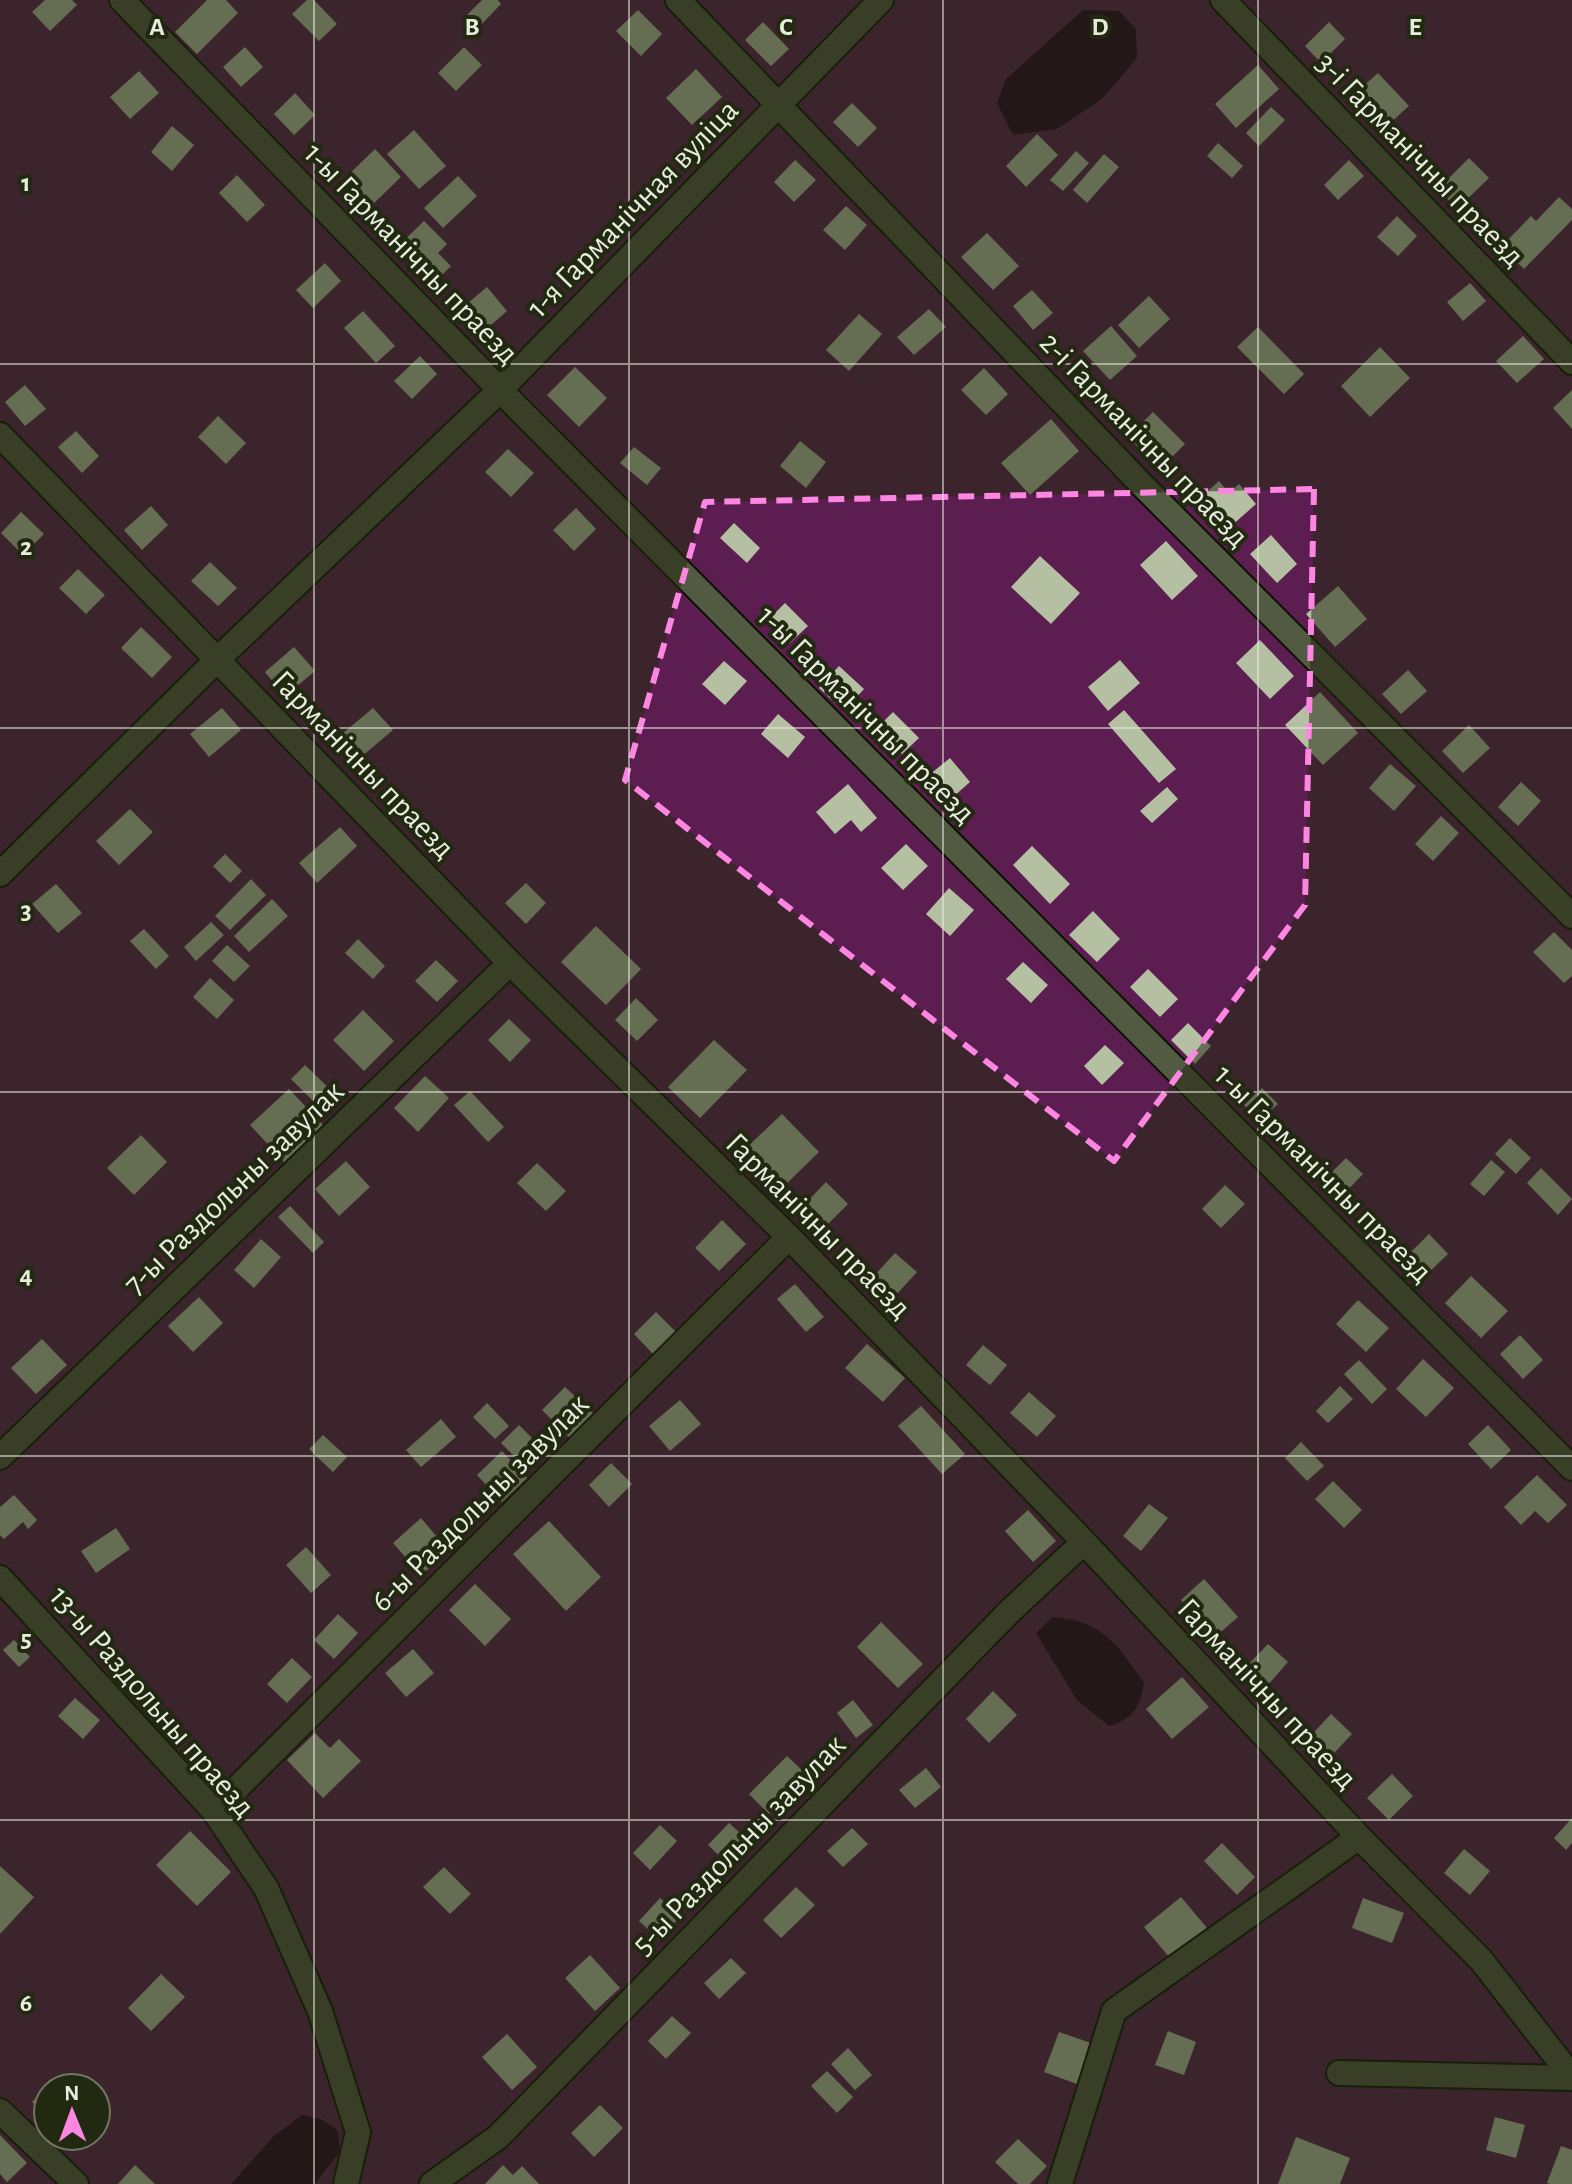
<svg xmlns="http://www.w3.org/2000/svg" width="1572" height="2184" font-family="'Alegreya Sans',sans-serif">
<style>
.green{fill:#5c1e50;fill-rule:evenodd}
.water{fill:#270220}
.building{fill:#b5c0a3}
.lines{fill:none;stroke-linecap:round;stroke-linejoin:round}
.minor-casing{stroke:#0b1100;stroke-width:28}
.minor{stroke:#525a41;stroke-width:24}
.marked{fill:none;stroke:#fd86e2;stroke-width:6;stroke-dasharray:16 10;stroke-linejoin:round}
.grid{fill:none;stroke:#e7ecde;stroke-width:2;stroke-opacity:0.55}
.labels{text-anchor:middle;stroke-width:8;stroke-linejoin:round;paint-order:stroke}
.street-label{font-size:32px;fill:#e7ecde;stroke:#222911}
.grid-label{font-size:26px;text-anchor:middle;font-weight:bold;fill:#e7ecde;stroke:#222911;stroke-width:8;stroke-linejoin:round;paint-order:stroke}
</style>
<rect width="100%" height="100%" fill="#222911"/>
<!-- green -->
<path class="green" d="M0,0h1572v2184h-1572zM48,2088h48v48h-48z"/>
<!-- water -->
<path class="water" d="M1083,10l36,1 17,18 1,29 -35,41 -45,30 -44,6 -16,-32 9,-24z
M1053,1617c50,4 65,28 91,66 -4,24 -11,36 -35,43l-32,-26 -41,-67z
M302,2115l19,4 17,12 2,20 -25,33h-84l42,-47z"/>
<!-- building -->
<path class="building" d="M45,0h27l5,5 -27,26 -18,-19z
M207,0h19l12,13 -41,41 -22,-22z
M307,0h7l23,24 -18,17 -27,-27z
M482,0h16l3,4 -25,26 -12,-12z
M638,10l24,24 -21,22 -25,-25z
M763,22l26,27 -18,17 -26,-26z
M1329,22l16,17 -24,24 -16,-17z
M245,47l18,20 -22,20 -18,-20z
M464,47l18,18 -26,26 -18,-18z
M1258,65l21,24 -43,39 -21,-24z
M696,69l26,28 -30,28 -26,-27z
M139,71l20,22 -29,26 -20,-22z
M1378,73l31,33 -29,26 -31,-33z
M295,93l20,22 -21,20 -20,-21z
M852,103l25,25 -19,19 -25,-25z
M1271,107l14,13 -26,26 -13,-13z
M172,126l22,19 -22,26 -21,-19z
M414,130l32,36 -27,23 -32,-35z
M1037,134l21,21 -32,32 -20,-21z
M1218,143l25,23 -11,12 -25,-22z
M375,149l26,28 -31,30 -26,-28z
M1076,151l13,12 -26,28 -13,-11z
M1104,154l15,13 -32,36 -14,-13z
M1469,158l20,20 -32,31 -19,-20z
M795,160l21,20 -22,22 -20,-20z
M1349,160l15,16 -26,24 -14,-15z
M237,175l28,30 -18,17 -28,-29z
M458,176l19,20 -34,32 -19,-20z
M1559,197l13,12v11l-48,49 -23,-22 30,-31 5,5z
M846,206l21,19 -22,25 -22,-20z
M1397,216l20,20 -19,20 -21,-19z
M424,221l23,23 -9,9 13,13 -18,18 -36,-37z
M987,233l32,33 -26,24 -32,-33z
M325,263l16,18 -28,27 -17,-18z
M1470,283l16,18 -23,20 -16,-19z
M487,287l20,24 -25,22 -20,-25z
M1032,290l21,23 -20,17 -20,-24z
M1149,296l21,23 -31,29 -21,-23z
M929,309l17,18 -32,28 -17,-18z
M363,311l32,35 -19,17 -32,-35z
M859,314l23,20 -33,37 -23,-21z
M1111,326l26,30 -27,24 -27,-29z
M1258,327l46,47 -20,20 -47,-47z
M1523,336l21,23 -27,24 -21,-22z
M1380,347l30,31 -40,39 -29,-31z
M420,356l17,18 -25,25 -18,-18z
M575,367l32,31 -28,29 -32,-32z
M984,368l24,26 -22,21 -25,-25z
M25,385l21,24 -21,17 -20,-24z
M1572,390v39l-19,-21z
M1153,412l32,32 -25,25 -32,-32z
M218,416l28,27 -20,21 -28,-27z
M1051,419l28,32 -49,44 -29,-32z
M76,431l23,25 -17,17 -24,-26z
M800,441l26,21 -20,26 -26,-22z
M634,447l27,21 -14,17 -27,-22z
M508,449l26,24 -23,24 -26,-25z
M1219,481l10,12 10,-9 17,20 -36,32 -27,-32z
M151,506l17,19 -26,25 -18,-20z
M576,508l20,21 -22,22 -21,-21z
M21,512l23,22 -21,21 -22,-22z
M734,523l26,25 -13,15 -27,-25z
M1271,535l26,29 -20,19 -27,-29z
M1166,541l32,35 -26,24 -32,-35z
M1040,556l40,37 -29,31 -40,-37z
M210,562l27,26 -19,18 -27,-25z
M78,569l27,26 -19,19 -27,-26z
M1338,586l29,33 -32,28 -29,-33z
M785,603l23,23 -18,17 -22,-23z
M141,627l31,30 -20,21 -31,-30z
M1260,640l34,36 -24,23 -34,-36z
M294,647l21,24 -30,25 -20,-24z
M1120,660l20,23 -32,28 -20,-24z
M724,661l23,20 -22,24 -23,-21z
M839,666l25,23 -20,22 -25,-23z
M1408,670l19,21 -26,23 -19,-20z
M1320,692l38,41 -35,32 -38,-40z
M222,708l19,22 -32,27 -19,-23z
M373,708l20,22 -32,27 -19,-23z
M1124,710l52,59 -17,14 -51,-59z
M893,712l26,26 -17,16 -26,-25z
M778,714l27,23 -17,21 -27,-24z
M1469,725l21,23 -27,25 -21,-22z
M950,758l20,24 -26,23 -21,-25z
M1390,764l26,22 -22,25 -25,-23z
M1521,782l20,19 -23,25 -20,-19z
M848,784l29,34 -16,14 -10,-12 -16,14 -19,-22z
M1167,787l11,12 -26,24 -12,-12z
M130,809l23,23 -34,33 -23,-24z
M1441,816l18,17 -26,28 -18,-17z
M340,827l17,19 -40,37 -18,-20z
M906,844l22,22 -25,24 -22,-22z
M1032,846l38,38 -20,20 -37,-39z
M225,854l17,17 -12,12 -17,-17z
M251,879l15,16 -36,35 -15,-14z
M526,883l20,20 -20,21 -21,-21z
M56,884l26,29 -24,20 -26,-29z
M949,888l25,22 -24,26 -24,-22z
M272,899l16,17 -39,36 -15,-16z
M1093,911l27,28 -23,23 -28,-27z
M211,922l13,13 -28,26 -12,-14z
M596,926l45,43 -35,36 -45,-43z
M144,929l25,27 -13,13 -26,-28z
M1554,932l18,18v26l-8,7 -31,-31z
M358,939l27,27 -12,13 -28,-26z
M227,945l23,21 -16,16 -22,-21z
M436,960l22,21 -21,21 -22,-21z
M1023,962l25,23 -17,18 -25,-24z
M1148,969l30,30 -18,18 -30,-30z
M210,978l24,22 -17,19 -24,-22z
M636,998l22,22 -21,21 -22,-21z
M363,1010l31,31 -30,30 -31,-31z
M509,1019l22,21 -21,22 -22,-22z
M1188,1023l23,23 -16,18 -24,-24z
M714,1040l33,30 -47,48 -32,-31z
M1105,1045l19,18 -22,22 -18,-19z
M305,1065l29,28 -14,15 -29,-29z
M425,1076l24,22 -31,34 -24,-24z
M1262,1088l16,16 -19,17 -15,-16z
M289,1089l34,36 -39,37 -34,-37z
M470,1091l34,36 -16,15 -34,-37z
M782,1114l37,38 -39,38 -37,-39z
M141,1135l26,27 -33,33 -27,-27z
M1510,1138l21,20 -15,16 -21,-20z
M1346,1158l17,16 -26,27 -17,-17z
M1491,1160l14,12 -21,24 -14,-12z
M346,1161l24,26 -31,29 -24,-27z
M537,1163l29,28 -20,20 -29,-28z
M1541,1168l31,31 -14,16 -31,-32z
M826,1182l22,22 -24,24 -21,-22z
M1225,1185l20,19 -24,24 -19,-19z
M290,1206l34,36 -11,11 -35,-36z
M722,1220l24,24 -27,27 -24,-23z
M1429,1234l19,20 -26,25 -18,-20z
M261,1239l20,18 -27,31 -20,-18z
M895,1253l22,19 -22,24 -22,-19z
M1471,1276l37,35 -27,27 -36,-35z
M795,1284l29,33 -18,15 -29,-33z
M199,1297l24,26 -30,29 -25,-26z
M1358,1300l31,28 -23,24 -30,-28z
M656,1312l21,21 -23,22 -20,-21z
M1520,1335l23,25 -20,19 -23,-25z
M42,1339l25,26 -31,29 -25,-26z
M867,1344l38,34 -22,24 -38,-34z
M983,1345l24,20 -17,20 -24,-20z
M1423,1359l31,29 -28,29 -30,-28z
M1359,1360l28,29 -15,15 -28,-30z
M1340,1386l13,13 -25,24 -12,-12z
M565,1387l28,26 -23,25 -28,-28z
M1029,1392l27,24 -19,21 -27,-24z
M680,1400l21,24 -31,27 -21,-25z
M487,1403l22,23 -14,13 -22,-22z
M921,1406l44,48 -23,20 -44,-48z
M441,1419l15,18 -35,30 -15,-17z
M519,1425l25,25 -18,18 -25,-25z
M1488,1425l23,25 -20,19 -23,-25z
M323,1435l24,22 -14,15 -24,-23z
M1301,1442l23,24 -17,15 -22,-23z
M502,1451l25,27 -25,24 -25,-27z
M611,1463l21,21 -23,23 -20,-22z
M1537,1475l30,30 -19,18 -13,-12 -14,14 -17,-18z
M1333,1481l29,29 -18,18 -29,-29z
M14,1495l23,25 -9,9 -5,-7 -19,17 -4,-4v-28z
M1149,1504l19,14 -27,33 -18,-15z
M1028,1510l28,31 -23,21 -28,-31z
M421,1518l28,33 -28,24 -28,-32z
M549,1521l52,56 -35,34 -53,-57z
M116,1528l14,21 -34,24 -15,-22z
M306,1547l25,28 -20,18 -25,-28z
M1204,1579l34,38 -23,20 -34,-37z
M475,1584l36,35 -26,27 -36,-36z
M338,1614l20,19 -24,26 -20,-19z
M881,1622l42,42 -25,24 -41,-41z
M14,1640l16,17 -11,10 -16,-17z
M1268,1644l20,18 -22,25 -21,-19z
M413,1649l21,24 -28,24 -21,-24z
M292,1658l20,19 -25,26 -20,-19z
M1182,1677l27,30 -37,32 -26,-30z
M993,1691l24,24 -28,28 -23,-24z
M75,1698l25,22 -17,19 -25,-23z
M853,1700l20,25 -17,13 -19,-25z
M1331,1714l21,20 -31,33 -21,-20z
M315,1733l15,15 9,-9 22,22 -38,37 -36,-38z
M787,1756l20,19 -38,39 -20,-20z
M926,1768l15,19 -26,21 -16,-18z
M1392,1774l21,22 -24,24 -22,-22z
M1572,1818v25l-6,7 -12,-12z
M729,1823l20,18 -21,23 -20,-19z
M660,1825l17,16 -27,29 -17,-17z
M852,1828l16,16 -25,23 -16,-16z
M190,1831l41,41 -34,34 -41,-41z
M1222,1843l33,34 -18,18 -33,-34z
M1464,1849l26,22 -20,24 -26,-22z
M0,1866l34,31 -34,37z
M444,1867l27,27 -21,20 -27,-27z
M796,1887l19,18 -34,33 -18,-18z
M1181,1897l26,31 -37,30 -26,-31z
M660,1898l20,19 -21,22 -20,-18z
M1363,1898l41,15 -12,30 -40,-15z
M590,1955l30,33 -25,23 -30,-33z
M731,1958l15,15 -27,26 -15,-16z
M161,1974l24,23 -34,34 -23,-23z
M672,2016l19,17 -25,26 -18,-18z
M1168,2031l28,11 -12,33 -29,-10z
M1059,2032l32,11 -14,41 -33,-12z
M507,2034l30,33 -25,23 -30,-33z
M848,2048l24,27 -17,15 -24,-26z
M827,2071l26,26 -16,16 -26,-27z
M53,2081l7,7h-12v30l-16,-16z
M600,2105l23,23 -29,29 -23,-24z
M1495,2117l30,8 -9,33 -30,-8z
M0,2135l27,28 -20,19 -7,-8z
M1296,2137l54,21 -10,26h-62z
M1018,2139l29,27 -17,18h-12l-23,-22z
M1561,2146l11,4v34h-22l-3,-1z
M135,2165l20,19h-37z
M503,2165l10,10 9,-9 17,18h-54z"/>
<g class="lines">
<!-- minor casing -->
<g class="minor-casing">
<path id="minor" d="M122,0l378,390 1072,1078
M678,0l464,485 430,431
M1223,0l349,362
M0,435l510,528 279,274 295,305 275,295 122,123 91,117
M0,874l219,-216 281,-268 381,-390
M0,1457l510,-494
M0,1578l214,233 52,77 54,123 38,121 -12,52
M214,1811l575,-574
M1339,2073l233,5
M0,2111l76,73
M432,2184l66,-47 511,-525 75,-70
M1060,2184l54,-173 245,-174"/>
</g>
<!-- minor -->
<use href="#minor" class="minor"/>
</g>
<!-- marked area -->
<path d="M0 0H1572V2184H0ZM1314,489l-9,416 -191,256 -489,-381 80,-278z" fill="#222911" fill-opacity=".55" fill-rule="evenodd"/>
<path class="marked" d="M1314,489l-9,416 -191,256 -489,-381 80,-278z"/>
<!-- grid -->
<path class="grid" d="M314,0v2184M629,0v2184M943,0v2184M1258,0v2184M0,364h1572M0,728h1572M0,1092h1572M0,1456h1572M0,1820h1572"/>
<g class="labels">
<!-- street labels -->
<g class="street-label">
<text transform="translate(1421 159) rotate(46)" y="11">3-і Гарманічны праезд</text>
<text transform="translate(632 208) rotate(-46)" y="11">1-я Гарманічная вуліца</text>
<text transform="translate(412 253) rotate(46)" y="11">1-ы Гарманічны праезд</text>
<text transform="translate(1145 439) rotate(46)" y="11">2-і Гарманічны праезд</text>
<text transform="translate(867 714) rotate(45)" y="11">1-ы Гарманічны праезд</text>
<text transform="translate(364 764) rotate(46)" y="11">Гарманічны праезд</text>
<text transform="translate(1324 1173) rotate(45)" y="11">1-ы Гарманічны праезд</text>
<text transform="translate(233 1187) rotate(-44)" y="11">7-ы Раздольны завулак</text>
<text transform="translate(819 1225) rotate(45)" y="11">Гарманічны праезд</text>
<text transform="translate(479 1502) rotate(-45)" y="11">6-ы Раздольны завулак</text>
<text transform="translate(1268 1693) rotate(47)" y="11">Гарманічны праезд</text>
<text transform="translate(153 1701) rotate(49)" y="11">13-ы Раздольны праезд</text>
<text transform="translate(738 1844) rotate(-46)" y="11">5-ы Раздольны завулак</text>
</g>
</g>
<g class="grid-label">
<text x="157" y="35">A</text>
<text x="472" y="35">B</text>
<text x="786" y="35">C</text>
<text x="1100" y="35">D</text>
<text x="1415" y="35">E</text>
<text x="26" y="191">1</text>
<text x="26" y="555">2</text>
<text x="26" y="919">3</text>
<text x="26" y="1283">4</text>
<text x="26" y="1647">5</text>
<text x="26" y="2011">6</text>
</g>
<!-- north arrow -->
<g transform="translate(72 2112) rotate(359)"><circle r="38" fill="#222911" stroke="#717763" stroke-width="2"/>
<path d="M0-6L14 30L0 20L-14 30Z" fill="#fd86e2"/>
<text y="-12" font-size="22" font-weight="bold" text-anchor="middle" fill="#e7ecde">N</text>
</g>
</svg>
